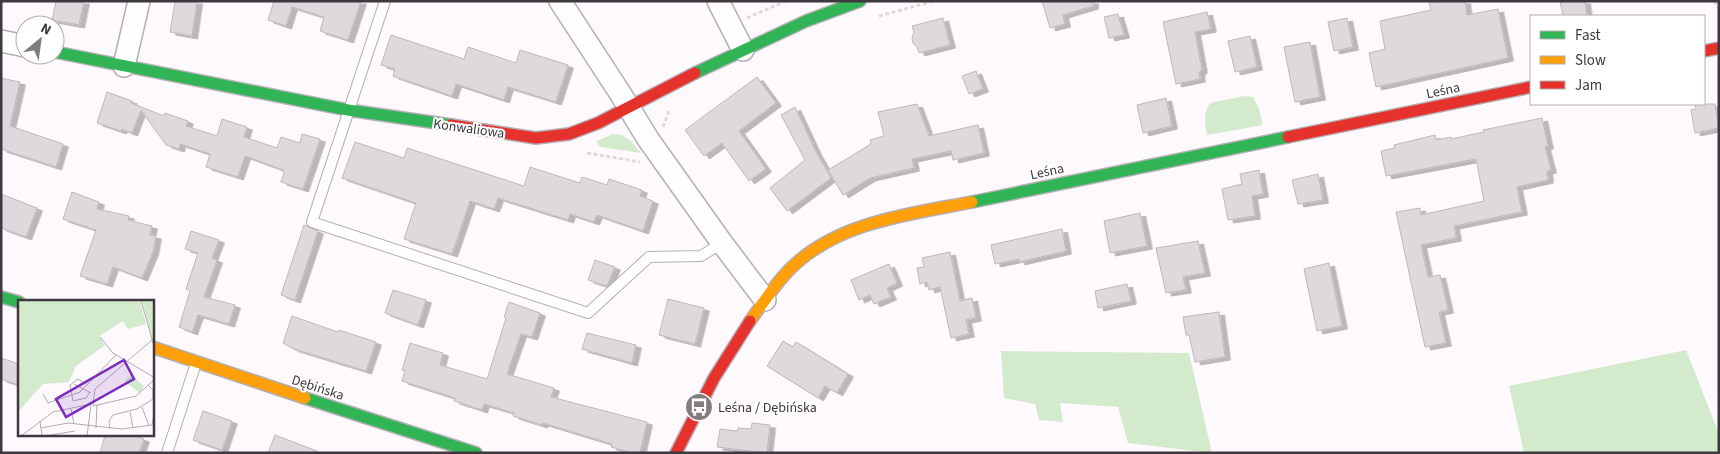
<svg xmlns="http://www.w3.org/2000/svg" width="1720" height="454" font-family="'Source Sans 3',sans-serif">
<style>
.green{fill:#d3eacd}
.building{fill:#dfd9de;stroke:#bdb8bc;filter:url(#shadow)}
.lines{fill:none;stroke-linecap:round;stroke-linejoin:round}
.lane-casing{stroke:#b4afb4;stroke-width:12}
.street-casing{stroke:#b4afb4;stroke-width:24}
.fast-casing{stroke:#b4afb4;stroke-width:14}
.slow-casing{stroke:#b4afb4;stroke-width:14}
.jam-casing{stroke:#b4afb4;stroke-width:14}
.path{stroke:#dcdbdc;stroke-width:3;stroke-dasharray:4 2.5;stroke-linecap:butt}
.lane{stroke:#fffeff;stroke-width:10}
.street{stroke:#fffeff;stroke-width:21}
.fast{stroke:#30b455;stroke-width:11}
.slow{stroke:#ff9f0a;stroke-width:11}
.jam{stroke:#e5322d;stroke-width:11}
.labels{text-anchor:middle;stroke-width:4;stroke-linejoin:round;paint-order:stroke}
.street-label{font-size:14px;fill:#3f383e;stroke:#fff}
.poi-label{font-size:14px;fill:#3f383e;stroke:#fff;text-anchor:start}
.inset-road{fill:none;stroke:#b2acb1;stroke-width:1}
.view{fill:#7b2cbf;fill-opacity:0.15;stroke:#7b2cbf;stroke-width:2.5}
.inset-edge{fill:none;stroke:#3f383e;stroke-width:2.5}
</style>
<defs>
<filter id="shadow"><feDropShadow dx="5.5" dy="3" stdDeviation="0" flood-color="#0004"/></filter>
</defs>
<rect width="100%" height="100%" fill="#fef9fd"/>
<!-- green -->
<path class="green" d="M1244,96l9,1 6,12 4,16 -56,10c-2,-11 -4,-22 3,-32z
M613,134c14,0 20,9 28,19l-41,-6 -4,-6z
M1686,350l33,84v19h-195l-15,-67z
M1001,351l188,2 23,100 -84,-10 -10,-36 -58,-4 3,19 -24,-2 -4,-16 -31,-6z"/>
<!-- building -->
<path class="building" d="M56,1h28l-5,24 -27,-5z
M177,1h20l-5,35 -22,-4 5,-30z
M274,1h87l-13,39 -28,-9 4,-14 -32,-10 -6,19 -18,-6z
M1042,1h51v5l-30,9 2,9 -15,4z
M1440,1h25l2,14 31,-6 10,49 -132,29 -7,-34 16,-4 -5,-28 51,-11 -2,-7z
M1560,1h25l2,15h-24z
M1207,12l4,17 -16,3 7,38 -3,2 1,7 -24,5 -13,-62z
M1118,14l6,21 -15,3 -5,-21z
M943,18l7,27 -31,8 -2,-6 -4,-4 -1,-5 2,-6 -2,-6z
M1347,18l6,29 -19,4 -6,-29z
M391,35l73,24 4,-12 48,16 4,-13 48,15 -12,37 -48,-15 -4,13 -48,-16 -4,12 -59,-20 2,-7 -14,-4z
M1250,36l7,31 -22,5 -7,-31z
M1310,42l10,55 -25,5 -11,-55z
M976,71l7,18 -14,5 -7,-18z
M757,77l19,26 -37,28 27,38 -17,12 -27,-38 -18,13 -19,-26z
M1,78l19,4 -10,44 53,18 -7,23 -55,-18z
M107,92l25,9 -1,2 33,13 1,-3 23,8 -2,5 31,10 5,-17 25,8 -3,10 33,11 4,-11 19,6 2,-9 18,5 -17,50 -22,-7 3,-9 -1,-1v-2l-38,-14 -7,21 -32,-10 4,-13 -30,-10 -1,5 -13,-4 -25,-35 -9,23 -10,-4 -1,2 -24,-8z
M1166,98l6,28 -29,7 -6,-28z
M917,104l12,32 49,-11 6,28 -31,7 -2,-9 -39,8 2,9 -44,10 -27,17 -15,-25 43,-26 -1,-4 14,-4 -6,-24z
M1695,104h20l4,24 -24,5 -4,-23 5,-1z
M795,107l21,45 15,26 -44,33 -17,-23 35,-28 -24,-45z
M1542,118l6,28 -3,1 6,23 -4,1 1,9 -31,7 5,25 -68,14 2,12 -35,7 7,32 12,-2 8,35 -9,2 7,31 -21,4 -29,-135 24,-4 1,7 63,-14 -8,-42 -90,17 -5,-25 14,-3 -1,-3 41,-10 1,5 15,-3v2l33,-7 -1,-2z
M355,142l49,16 3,-10 117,38 6,-19 50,16 2,-6 25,8 2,-6 33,11 -2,6 13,5 -10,30 -46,-16 -3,7 -24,-8 -2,6 -70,-22 -4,11 -24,-8 -18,53 -48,-15 12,-36 -74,-25z
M1259,170l4,24 -11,2 3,20 -27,4 -6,-31 20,-5 -2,-10z
M1318,174l5,26 -25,4 -6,-24z
M72,192l27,10 -2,7 32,7 -1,4 24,6 -2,9 6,1 -3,16 -11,26 -29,-11 -6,17 -27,-8 16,-46 -33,-11z
M1,194l36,14 -11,29 -25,-9z
M1140,213l7,33 -37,7 -6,-32z
M304,225l14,6 -23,69 -14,-5z
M1062,229l4,22 -47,11v-3l-24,5 -4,-19z
M191,231l28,9 -7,18 5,2 -13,37 31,8 -6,19 -31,-9 -6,17 -13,-5 11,-36 -4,-2 12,-36 -13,-4z
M1198,241l7,32 -22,4 3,13 -20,3 -10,-45z
M950,252l10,49 12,-3 4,20 -10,2 3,14 -18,4 -11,-51 -11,3 -2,-8 -7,2 -3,-16 7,-1 -2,-9z
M595,260l20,7 -8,19 -19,-6z
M1329,263l13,63 -25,5 -13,-62z
M889,264l8,19 -10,5 4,9 -17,7 -4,-9 -11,5 -8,-20z
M1127,284l4,17 -33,7 -3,-17z
M393,290l33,10 -8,25 -33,-12z
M668,299l36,9 -9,36 -36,-9z
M509,302l31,11 -8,24 -11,-3 -14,40 47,14 -3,9 96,25 -7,31h-7l-22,-6 1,-3 -69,-21 -1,2 -29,-9 1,-3 -30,-9 -2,6 -28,-9 1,-3 -53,-17 3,-10 -3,-1 8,-27 33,10 -3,12 47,14 19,-61 -2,-1z
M1219,312l6,45 -30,5 -6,-27h-3l-3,-18z
M292,316l46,16 1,-2 37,12 -10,29 -72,-22 -11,-6z
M587,333l49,12 -4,18 -50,-14z
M783,341l10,6 3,-5 52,32 -11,19 -12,-7 -7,12 -51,-32z
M1,358l18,6v21l-18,-6z
M203,411l29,10 -10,29 -29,-10z
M752,423l18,2 -3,28 -50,-6 3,-18 17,2 1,-3 13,1z
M105,435h27l12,4 -5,14h-39z
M275,435l42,16v2h-49z"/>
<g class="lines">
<!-- lane casing -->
<g class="lane-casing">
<path id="lane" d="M385,1l-73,221 276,91 61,-56 52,-1 21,-13
M167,453l29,-90"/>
</g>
<!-- street casing -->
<g class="street-casing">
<path id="street" d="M560,1l60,92 28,46 74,104 43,57
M718,1l25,49
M1,41l24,5
M124,66l15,-65"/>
</g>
<!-- fast casing -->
<g class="fast-casing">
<path id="fast" d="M55,52l293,58 103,15
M695,73l111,-52 54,-20
M972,202l316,-65
M1,297l18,5
M305,398l171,55"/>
</g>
<!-- slow casing -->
<g class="slow-casing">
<path id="slow" d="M750,321c13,-18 25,-37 40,-52 47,-47 120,-55 182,-67
M152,347l153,51"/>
</g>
<!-- jam casing -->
<g class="jam-casing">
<path id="jam" d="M1704,51l15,-3
M451,125l85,13 33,-4 29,-11 97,-50
M1288,137l243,-50
M676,453l38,-75 36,-57"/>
</g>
<!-- path -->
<path class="path" d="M1714,1l5,8
M879,16l55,-15
M747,18l39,-17
M663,127l6,-16
M587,153l53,9"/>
<!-- lane -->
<use href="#lane" class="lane"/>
<!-- street -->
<use href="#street" class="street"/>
<!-- fast -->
<use href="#fast" class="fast"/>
<!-- slow -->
<use href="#slow" class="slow"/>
<!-- jam -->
<use href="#jam" class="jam"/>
</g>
<!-- icons -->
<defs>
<g id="bus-disc" transform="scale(1.4375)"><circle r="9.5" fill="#827c81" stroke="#fff"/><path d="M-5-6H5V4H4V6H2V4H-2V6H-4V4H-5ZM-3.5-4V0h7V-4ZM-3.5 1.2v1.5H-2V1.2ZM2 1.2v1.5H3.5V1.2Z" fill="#fff"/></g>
</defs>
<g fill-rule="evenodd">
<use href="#bus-disc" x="699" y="407"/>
</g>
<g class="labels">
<!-- street labels -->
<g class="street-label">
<text transform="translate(1443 90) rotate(-12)" y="5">Leśna</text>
<text transform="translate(469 128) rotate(8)" y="5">Konwaliowa</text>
<text transform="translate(1047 171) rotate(-12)" y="5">Leśna</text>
<text transform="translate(318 387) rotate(18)" y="5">Dębińska</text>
</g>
<!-- poi labels -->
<g class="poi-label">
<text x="718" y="412">Leśna / Dębińska</text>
</g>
</g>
<!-- overview -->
<g transform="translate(18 300)">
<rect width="136" height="136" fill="#fef9fd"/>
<path d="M0,0h122l6,24 -18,5 -5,-8 -24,15 6,9 -29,21 -7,16 -26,2 -25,28zM124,0h12v46zM113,75l13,11 -4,7 -16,-12z" fill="#d3eacd"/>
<path class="inset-road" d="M123,0l14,50M82,37l13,16 42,25M56,84l17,9M68,84l-8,-5 -8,6 3,16 13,-3 4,-6M25,94l5,9 32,-11 36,-37M75,105l2,-16 57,-49M75,106l43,-10 19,-17M124,107l7,19M53,109l3,15M112,112l3,16M22,121l2,15M23,128l27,-5 54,6 30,-4 1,-6M78,128l1,-23M92,129l-1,-8 4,-6 24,-6 16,-10v-9l-5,-5M3,136l32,-24 38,-8M27,136l30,-5M69,136l4,-31"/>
<path class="view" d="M106,60l10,19 -68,38 -10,-18z"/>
<rect width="136" height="136" class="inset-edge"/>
</g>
<!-- border -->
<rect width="1720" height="454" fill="none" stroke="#3f383e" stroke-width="5"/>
<!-- legend -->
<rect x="1530" y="15" width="175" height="90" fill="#ffffff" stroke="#b2afb2"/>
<rect x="1540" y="31" width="25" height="8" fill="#30b455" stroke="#b2afb2"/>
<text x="1575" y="40" font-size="15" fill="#3f383e">Fast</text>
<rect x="1540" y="56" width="25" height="8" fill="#ff9f0a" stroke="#b2afb2"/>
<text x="1575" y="65" font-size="15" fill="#3f383e">Slow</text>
<rect x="1540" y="81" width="25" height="8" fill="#e5322d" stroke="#b2afb2"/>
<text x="1575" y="90" font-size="15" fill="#3f383e">Jam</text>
<!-- north arrow -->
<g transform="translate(40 40) rotate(29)"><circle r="24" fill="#ffffff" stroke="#b2afb2"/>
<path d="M0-4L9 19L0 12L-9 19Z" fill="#827c81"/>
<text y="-8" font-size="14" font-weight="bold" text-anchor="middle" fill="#3f383e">N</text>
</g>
</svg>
